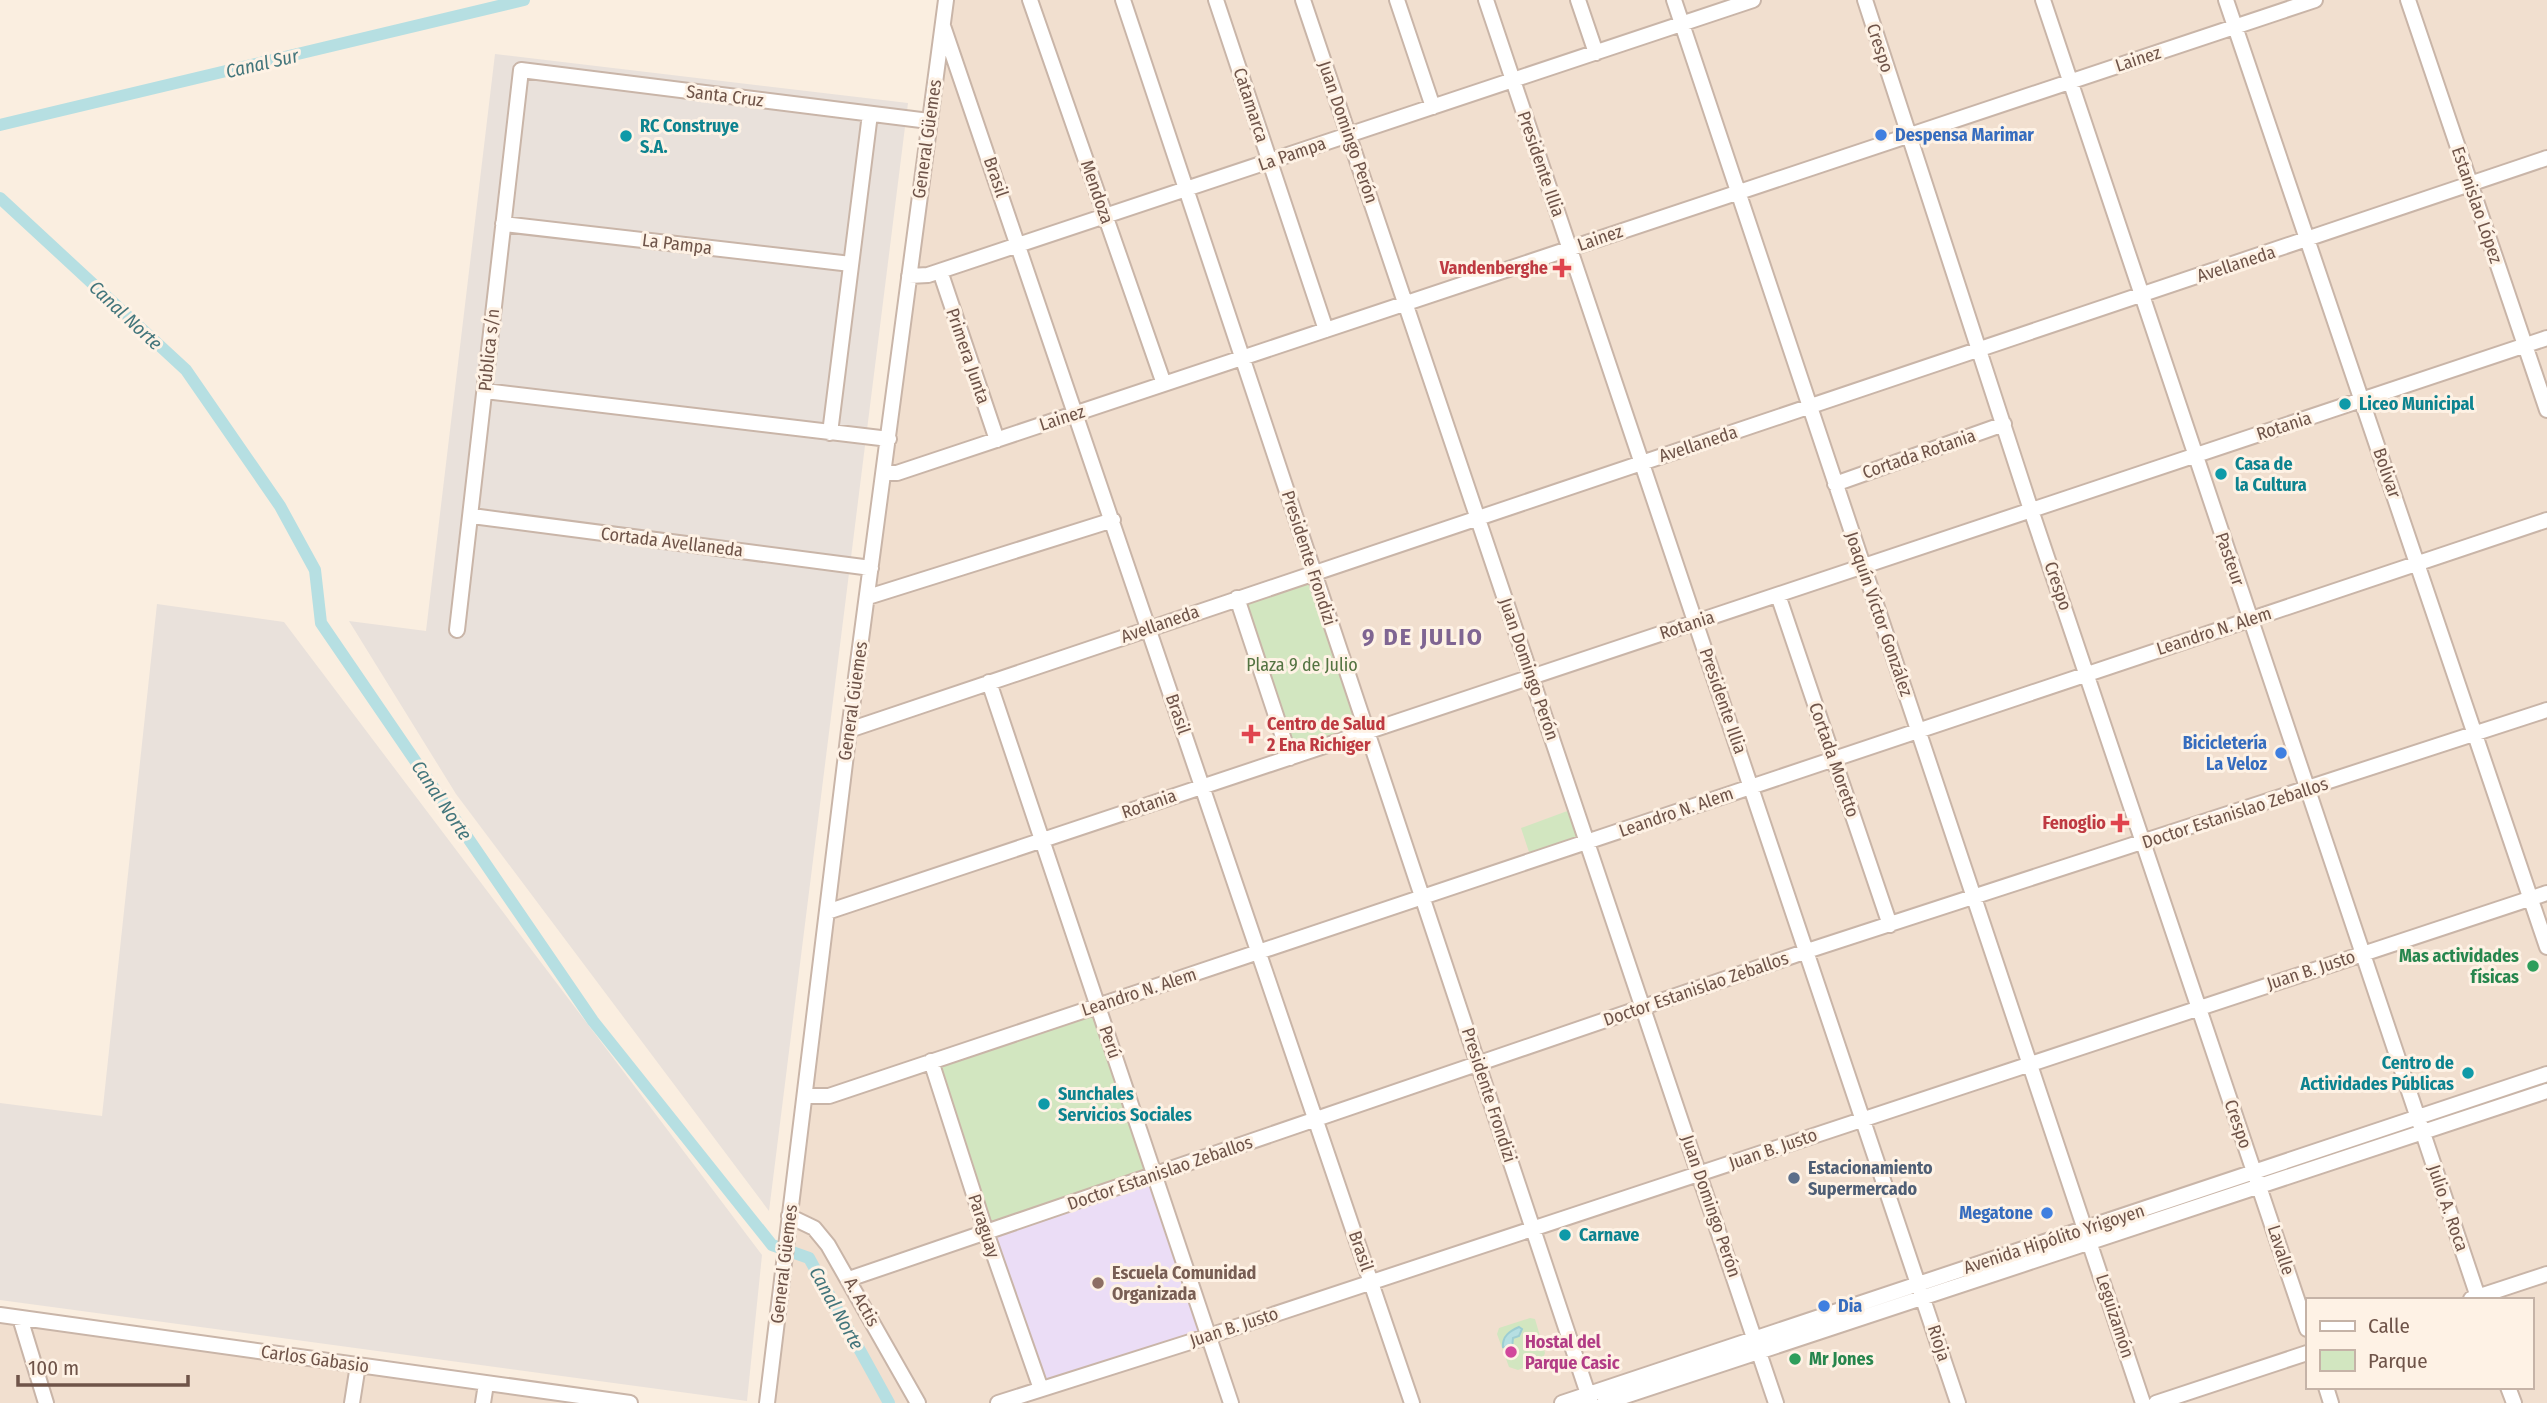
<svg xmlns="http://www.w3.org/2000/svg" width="2547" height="1403" font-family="'Fira Sans Condensed',sans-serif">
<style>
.residential{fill:#f1dfcf;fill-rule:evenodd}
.industrial{fill:#e9e1db}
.education{fill:#ebddf6}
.green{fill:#d2e6c0}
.water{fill:#b6dfe2;stroke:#9dced3;stroke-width:2}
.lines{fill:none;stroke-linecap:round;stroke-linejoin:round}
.canal{stroke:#b6dfe2;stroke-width:12}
.minor-casing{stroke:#c9b5a8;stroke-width:18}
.minor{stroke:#fff;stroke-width:14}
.shop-dot{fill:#3f7fe0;stroke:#fef2e5;stroke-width:2.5}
.culture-dot{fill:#0f9aa8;stroke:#fef2e5;stroke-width:2.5}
.health-dot{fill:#e0444e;stroke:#fef2e5;stroke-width:2.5}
.leisure-dot{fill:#2e9e5b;stroke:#fef2e5;stroke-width:2.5}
.service-dot{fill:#5c6f8a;stroke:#fef2e5;stroke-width:2.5}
.education-dot{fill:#8d6e63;stroke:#fef2e5;stroke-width:2.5}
.hotel-dot{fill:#d1479c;stroke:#fef2e5;stroke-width:2.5}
.labels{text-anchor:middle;stroke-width:6;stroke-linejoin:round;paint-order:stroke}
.street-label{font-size:18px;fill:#6f5449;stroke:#fef2e5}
.culture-label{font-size:18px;font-weight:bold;fill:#0d838f;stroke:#fef2e5;text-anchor:start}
.shop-label{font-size:18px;font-weight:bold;fill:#366cbe;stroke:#fef2e5;text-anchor:start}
.health-label{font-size:18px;font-weight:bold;fill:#be3a42;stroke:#fef2e5;text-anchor:end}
.park-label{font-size:18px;fill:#547442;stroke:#fef2e5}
.leisure-label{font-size:18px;font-weight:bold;fill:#27864d;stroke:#fef2e5;text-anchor:end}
.service-label{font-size:18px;font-weight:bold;fill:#4e5e75;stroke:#fef2e5;text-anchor:start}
.education-label{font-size:18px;font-weight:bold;fill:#785e54;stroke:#fef2e5;text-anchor:start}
.hotel-label{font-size:18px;font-weight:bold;fill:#b23c85;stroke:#fef2e5;text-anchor:start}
.water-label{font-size:19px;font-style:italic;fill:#42757b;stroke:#fef2e5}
.district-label{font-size:24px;font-weight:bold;letter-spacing:2px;fill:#7f6592;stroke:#fef2e5}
</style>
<rect width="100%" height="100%" fill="#faeee0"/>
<!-- residential -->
<path class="residential" d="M946,0h1601v1403h-1780zM2307,1300h224v87h-224z
M0,1315l630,88h-630z"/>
<!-- industrial -->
<path class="industrial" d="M495,54l413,49 -139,1108 -313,-417 -107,-173 77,10z
M157,604l127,18 478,633 -15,146 -747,-101v-197l102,13z"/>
<!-- education -->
<path class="education" d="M1153,1183l49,146 -159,53 -50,-145z"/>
<!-- green -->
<path class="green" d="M1314,573l54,159 -78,26 -53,-160z
M1570,810l10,27 -50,18 -9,-27z
M1098,1005l56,170 -168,57 -55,-171z
M1530,1318l5,1 10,34 -3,7 -24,10 -9,-3 -12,-33 2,-6z"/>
<!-- water -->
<path class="water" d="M1519,1327l3,2 -3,7 -6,2 -1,10 -9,-1c-1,-11 7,-16 16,-20z"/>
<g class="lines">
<!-- canal -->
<path class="canal" d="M0,125l524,-125
M0,198l186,172 94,136 35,64 6,53 272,398 179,224 37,13 80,145"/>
<!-- minor casing -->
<g class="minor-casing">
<path id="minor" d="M1030,0l134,384
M1123,0l468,1403
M1216,0l110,330
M1303,0l473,1403
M1397,0l36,107
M1486,0l472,1403
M1578,0l18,53
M1674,0l469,1403
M1865,0l166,510 276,819
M2043,0l436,1300
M2226,0l321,947
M2408,0l139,410
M943,26l469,1377
M503,224l348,40
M940,271l57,169
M909,276l19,-1 825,-275
M485,391l404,48
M830,433l40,-319
M884,473h13l1418,-473
M1835,484l169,-60
M472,516l399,52
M1778,595l112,330
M868,597l245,-77
M1237,598l53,160
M457,630l64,-560 408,51
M989,682l242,721
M849,730l1698,-572
M827,912l1720,-574
M931,1061l55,171 55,157
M805,1096h24l1718,-576
M789,1216l25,12 14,17 90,158
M849,1279l958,-328 740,-241
M2471,1299l76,-25
M0,1315l630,88
M20,1318l26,85
M2326,1387l5,16
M2508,1387l6,16
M352,1403l6,-38
M483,1403l3,-19
M767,1403l82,-673 97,-730
M998,1403l211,-67 1338,-443
M1562,1403l985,-329
M1604,1403l943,-312
M2156,1403l151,-50"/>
</g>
<!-- minor -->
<use href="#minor" class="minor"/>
</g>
<!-- markers -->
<g class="shop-dot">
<circle cx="1881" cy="135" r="7"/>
<circle cx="2281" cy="753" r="7"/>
<circle cx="2047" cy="1213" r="7"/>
<circle cx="1824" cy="1306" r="7"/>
</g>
<g class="culture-dot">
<circle cx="626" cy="136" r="7"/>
<circle cx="2345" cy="404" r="7"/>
<circle cx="2221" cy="474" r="7"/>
<circle cx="2468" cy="1073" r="7"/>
<circle cx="1044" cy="1104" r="7"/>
<circle cx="1565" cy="1235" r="7"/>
</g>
<g class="health-dot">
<path d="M1558.5 257.5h7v7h7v7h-7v7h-7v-7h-7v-7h7z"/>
<path d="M1247.5 723.5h7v7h7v7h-7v7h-7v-7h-7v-7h7z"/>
<path d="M2116.5 812.5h7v7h7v7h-7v7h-7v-7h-7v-7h7z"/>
</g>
<g class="leisure-dot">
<circle cx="2533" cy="966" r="7"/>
<circle cx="1795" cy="1359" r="7"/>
</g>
<circle class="service-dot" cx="1794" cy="1178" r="7"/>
<circle class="education-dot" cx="1098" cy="1283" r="7"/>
<circle class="hotel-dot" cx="1511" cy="1352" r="7"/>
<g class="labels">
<!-- street labels -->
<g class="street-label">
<text transform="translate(1880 48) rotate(72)" y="6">Crespo</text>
<text transform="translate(2138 59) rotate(-18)" y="6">Lainez</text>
<text transform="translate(725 96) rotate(7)" y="6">Santa Cruz</text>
<text transform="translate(1251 105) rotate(72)" y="6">Catamarca</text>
<text transform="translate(1348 132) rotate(71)" y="6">Juan Domingo Perón</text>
<text transform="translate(927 139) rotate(-82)" y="6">General Güemes</text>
<text transform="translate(1292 154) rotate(-19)" y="6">La Pampa</text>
<text transform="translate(1541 164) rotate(71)" y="6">Presidente Illia</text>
<text transform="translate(996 177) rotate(71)" y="6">Brasil</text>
<text transform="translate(1097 192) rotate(71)" y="6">Mendoza</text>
<text transform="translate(2477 205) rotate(71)" y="6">Estanislao López</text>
<text transform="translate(1600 238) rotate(-19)" y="6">Lainez</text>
<text transform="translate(677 244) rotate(7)" y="6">La Pampa</text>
<text transform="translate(2236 264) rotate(-18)" y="6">Avellaneda</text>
<text transform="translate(489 350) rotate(-84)" y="6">Pública s/n</text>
<text transform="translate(968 356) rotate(71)" y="6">Primera Junta</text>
<text transform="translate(1062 418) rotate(-18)" y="6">Lainez</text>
<text transform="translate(2284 426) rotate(-18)" y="6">Rotania</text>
<text transform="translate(1698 444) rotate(-18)" y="6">Avellaneda</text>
<text transform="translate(1919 454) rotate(-19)" y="6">Cortada Rotania</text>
<text transform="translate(2387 473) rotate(71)" y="6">Bolivar</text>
<text transform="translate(672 542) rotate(7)" y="6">Cortada Avellaneda</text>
<text transform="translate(1309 558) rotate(72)" y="6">Presidente Frondizi</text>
<text transform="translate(2230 559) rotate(71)" y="6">Pasteur</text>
<text transform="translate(2058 586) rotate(71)" y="6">Crespo</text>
<text transform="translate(1879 614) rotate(71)" y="6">Joaquín Víctor González</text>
<text transform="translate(1160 624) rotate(-19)" y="6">Avellaneda</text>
<text transform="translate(1687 625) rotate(-18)" y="6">Rotania</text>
<text transform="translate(2214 631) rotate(-18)" y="6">Leandro N. Alem</text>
<text transform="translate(1529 669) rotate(71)" y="6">Juan Domingo Perón</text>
<text transform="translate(853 701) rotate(-82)" y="6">General Güemes</text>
<text transform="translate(1723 701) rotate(71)" y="6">Presidente Illia</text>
<text transform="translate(1178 714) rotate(71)" y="6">Brasil</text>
<text transform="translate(1834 760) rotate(71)" y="6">Cortada Moretto</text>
<text transform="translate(1149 804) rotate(-19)" y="6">Rotania</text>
<text transform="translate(1676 812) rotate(-19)" y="6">Leandro N. Alem</text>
<text transform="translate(2235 813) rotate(-18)" y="6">Doctor Estanislao Zeballos</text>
<text transform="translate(2311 970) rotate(-18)" y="6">Juan B. Justo</text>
<text transform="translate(1696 989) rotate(-19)" y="6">Doctor Estanislao Zeballos</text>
<text transform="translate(1139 992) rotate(-18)" y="6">Leandro N. Alem</text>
<text transform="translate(1110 1042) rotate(71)" y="6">Perú</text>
<text transform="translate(1489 1095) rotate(72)" y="6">Presidente Frondizi</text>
<text transform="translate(2238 1124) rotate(71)" y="6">Crespo</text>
<text transform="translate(1773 1149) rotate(-19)" y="6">Juan B. Justo</text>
<text transform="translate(1160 1173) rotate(-19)" y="6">Doctor Estanislao Zeballos</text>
<text transform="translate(1711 1206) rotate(71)" y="6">Juan Domingo Perón</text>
<text transform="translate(2448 1208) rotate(71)" y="6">Julio A. Roca</text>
<text transform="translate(984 1226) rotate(72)" y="6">Paraguay</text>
<text transform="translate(2054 1239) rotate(-18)" y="6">Avenida Hipólito Yrigoyen</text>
<text transform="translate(2281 1250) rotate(72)" y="6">Lavalle</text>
<text transform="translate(1361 1251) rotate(71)" y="6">Brasil</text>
<text transform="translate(784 1264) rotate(-83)" y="6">General Güemes</text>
<text transform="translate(862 1302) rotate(61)" y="6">A. Actis</text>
<text transform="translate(2115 1316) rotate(72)" y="6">Leguizamón</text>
<text transform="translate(1234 1327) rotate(-18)" y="6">Juan B. Justo</text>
<text transform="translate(1939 1343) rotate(72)" y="6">Rioja</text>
<text transform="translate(315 1359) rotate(8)" y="6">Carlos Gabasio</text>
</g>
<!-- culture labels -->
<g class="culture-label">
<text x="640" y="132">RC Construye<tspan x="640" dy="21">S.A.</tspan></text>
<text x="2359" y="410">Liceo Municipal</text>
<text x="2235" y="470">Casa de<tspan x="2235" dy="21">la Cultura</tspan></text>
<text x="2454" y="1069" text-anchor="end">Centro de<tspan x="2454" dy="21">Actividades Públicas</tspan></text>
<text x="1058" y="1100">Sunchales<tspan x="1058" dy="21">Servicios Sociales</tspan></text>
<text x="1579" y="1241">Carnave</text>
</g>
<!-- shop labels -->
<g class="shop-label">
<text x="1895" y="141">Despensa Marimar</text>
<text x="2267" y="749" text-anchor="end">Bicicletería<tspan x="2267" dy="21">La Veloz</tspan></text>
<text x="2033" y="1219" text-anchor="end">Megatone</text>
<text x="1838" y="1312">Dia</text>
</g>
<!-- health labels -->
<g class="health-label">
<text x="1548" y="274">Vandenberghe</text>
<text x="1267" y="730" text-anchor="start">Centro de Salud<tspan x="1267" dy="21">2 Ena Richiger</tspan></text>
<text x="2106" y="829">Fenoglio</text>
</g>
<!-- park labels -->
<g class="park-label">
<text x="1302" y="671">Plaza 9 de Julio</text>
</g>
<!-- leisure labels -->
<g class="leisure-label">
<text x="2519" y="962">Mas actividades<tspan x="2519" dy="21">físicas</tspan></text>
<text x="1809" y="1365" text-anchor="start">Mr Jones</text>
</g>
<!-- service labels -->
<g class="service-label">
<text x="1808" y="1174">Estacionamiento<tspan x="1808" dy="21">Supermercado</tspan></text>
</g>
<!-- education labels -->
<g class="education-label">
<text x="1112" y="1279">Escuela Comunidad<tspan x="1112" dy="21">Organizada</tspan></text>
</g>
<!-- hotel labels -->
<g class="hotel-label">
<text x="1525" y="1348">Hostal del<tspan x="1525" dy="21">Parque Casic</tspan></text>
</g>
<!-- water labels -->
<g class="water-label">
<text transform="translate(262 63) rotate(-13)" y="7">Canal Sur</text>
<text transform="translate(126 315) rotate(43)" y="7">Canal Norte</text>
<text transform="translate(442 800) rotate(56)" y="7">Canal Norte</text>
<text transform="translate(837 1308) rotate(61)" y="7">Canal Norte</text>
</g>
<!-- district labels -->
<g class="district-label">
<text x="1423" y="645">9 DE JULIO</text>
</g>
</g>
<!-- legend -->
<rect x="2306" y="1298" width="228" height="91" fill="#fef2e5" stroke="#c5b3a7" stroke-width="2"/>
<rect x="2320" y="1321" width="35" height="10" fill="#ffffff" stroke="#c5b3a7" stroke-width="2"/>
<text x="2368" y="1333" font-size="21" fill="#6f5449">Calle</text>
<rect x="2320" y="1350" width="35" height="21" fill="#d2e6c0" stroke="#c5b3a7" stroke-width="2"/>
<text x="2368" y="1368" font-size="21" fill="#6f5449">Parque</text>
<!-- scale -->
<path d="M18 1375v10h170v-10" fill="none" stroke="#6f5449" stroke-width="3.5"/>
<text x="28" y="1375" font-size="21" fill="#6f5449" stroke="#fef2e5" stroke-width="5" paint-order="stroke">100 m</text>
</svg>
